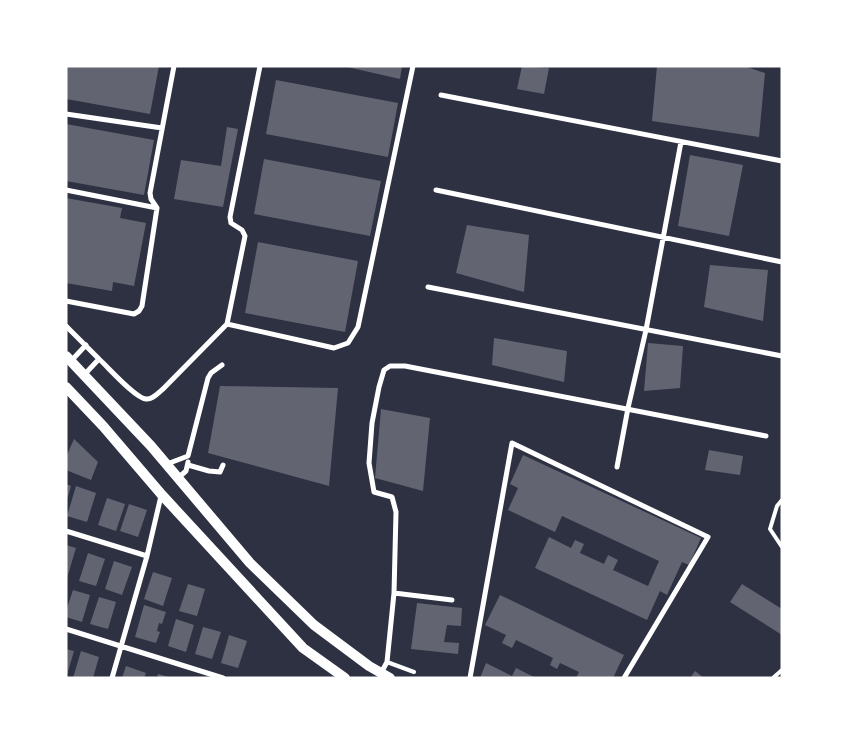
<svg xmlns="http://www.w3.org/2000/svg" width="848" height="744" font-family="'Titillium Web',sans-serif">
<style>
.building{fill:#626471}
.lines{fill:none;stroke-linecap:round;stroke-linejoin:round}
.service{stroke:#fff;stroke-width:4}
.minor{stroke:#fff;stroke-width:5}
.secondary{stroke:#fff;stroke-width:10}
</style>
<rect width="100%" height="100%" fill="#2d3142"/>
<!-- building -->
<path class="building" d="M66,66h93l-9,48 -84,-15z
M343,66h59l-2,13z
M522,66l27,2 -5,26 -27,-5z
M657,66h87l21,7 -6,64 -107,-16z
M276,80l122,23 -10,54 -122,-23z
M66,124l88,16 -10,55 -78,-14z
M227,127l11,2 -15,78 -49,-8 7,-39 40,6z
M690,155l53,10 -14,71 -51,-10z
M264,159l117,22 -11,55 -116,-22z
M66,198l56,10 -2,10 26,5 -12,63 -21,-4 -1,9 -46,-8z
M467,225l62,10 -5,57 -68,-19z
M258,242l100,19 -13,71 -100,-19z
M710,265l58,5 -5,51 -59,-14z
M494,338l73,13 -3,31 -72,-17z
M648,343l35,3 -3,42 -36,3z
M220,386l118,2 -9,98 -121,-33z
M381,409l49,9 -7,73 -48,-13z
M74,439l24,23 -7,18 -25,-10v-13z
M709,450l34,6 -3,19 -35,-5z
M523,455l178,83 -12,27 -7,-3 -15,33 -7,-4 -13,29 -112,-52 14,-31 22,11 4,-8 9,4 -4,9 24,11 4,-9 10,5 -5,10 35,16 11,-25 -97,-45 -7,16 -47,-22 10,-22 -8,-4z
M66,484l5,2 -4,14h-1z
M76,486l20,7 -9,29 -20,-6z
M107,498l18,6 -9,27 -18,-6z
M129,504l18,6 -9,27 -18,-6z
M66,545l10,3 -9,30h-1z
M88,553l17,6 -9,27 -17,-5z
M114,561l18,6 -10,28 -17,-6z
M153,572l19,6 -9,28 -19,-7z
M188,584l17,5 -8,27 -18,-5z
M742,584l40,25v26l-52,-33z
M73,590l17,5 -8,27 -16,-5v-6z
M500,595l124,60 -11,23h-37l3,-6 -19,-9 -3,6 -7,-4 3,-7 -37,-18 -4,8 -10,-5 4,-8 -21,-10z
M99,597l17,5 -8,27 -18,-5z
M417,603l45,5 -1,18 -14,-1 -3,17 15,1 -1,11 -47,-5z
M144,605l22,7 -4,12 -3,-1 -2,8 3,1 -4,11 -21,-6z
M176,619l18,6 -8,27 -18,-6z
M203,627l18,5 -9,27 -17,-5z
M229,635l18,6 -9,27 -17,-5z
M66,649l8,2 -7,24h-1z
M81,651l18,6 -6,21h-20z
M486,663l26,13 4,-8 20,10h-56z
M126,666l20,7 -2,5h-22z
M695,671l9,7h-14z
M158,674l11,3v1h-12z"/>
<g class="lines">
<!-- service -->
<path class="service" d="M782,500l-5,6 -7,23 12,18
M387,662l27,10
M773,678l9,-8"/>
<!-- minor -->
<path class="minor" d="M441,95l341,66
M66,114l96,14
M66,190l91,18
M436,190l346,72
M428,287l354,69
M66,301l68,13 5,-3 3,-5 15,-98 -6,-9 -1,-6 24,-127
M227,324l18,-88 -3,-6 -11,-7 -1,-6 30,-151
M66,326l33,33
M71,361l15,-16
M84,375l15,-16c9,8 36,39 47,40 6,1 12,-6 17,-10l64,-65 107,24 14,-5 10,-16 55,-261
M167,464l21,-8 20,-78 3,-5 11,-8
M188,465l21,6 11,1 3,-7
M617,467l11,-59 18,-78 35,-188
M178,478l8,-7 2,-9
M66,531l81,25
M394,593l58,7
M66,629l157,49
M381,673l6,-11 7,-69 2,-81 -4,-15 -18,-5 -5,-29 3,-40 7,-36 5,-17 6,-4h15l361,70
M112,678l35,-122 14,-60
M470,678l42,-235 196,94 -84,141"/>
<!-- secondary -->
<path class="secondary" d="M66,356l85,90 99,117 64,62 55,41 21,12
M66,387l37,39 59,69 141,153 42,30"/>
</g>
<!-- border -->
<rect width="848" height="744" fill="none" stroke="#ffffff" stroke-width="135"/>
</svg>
